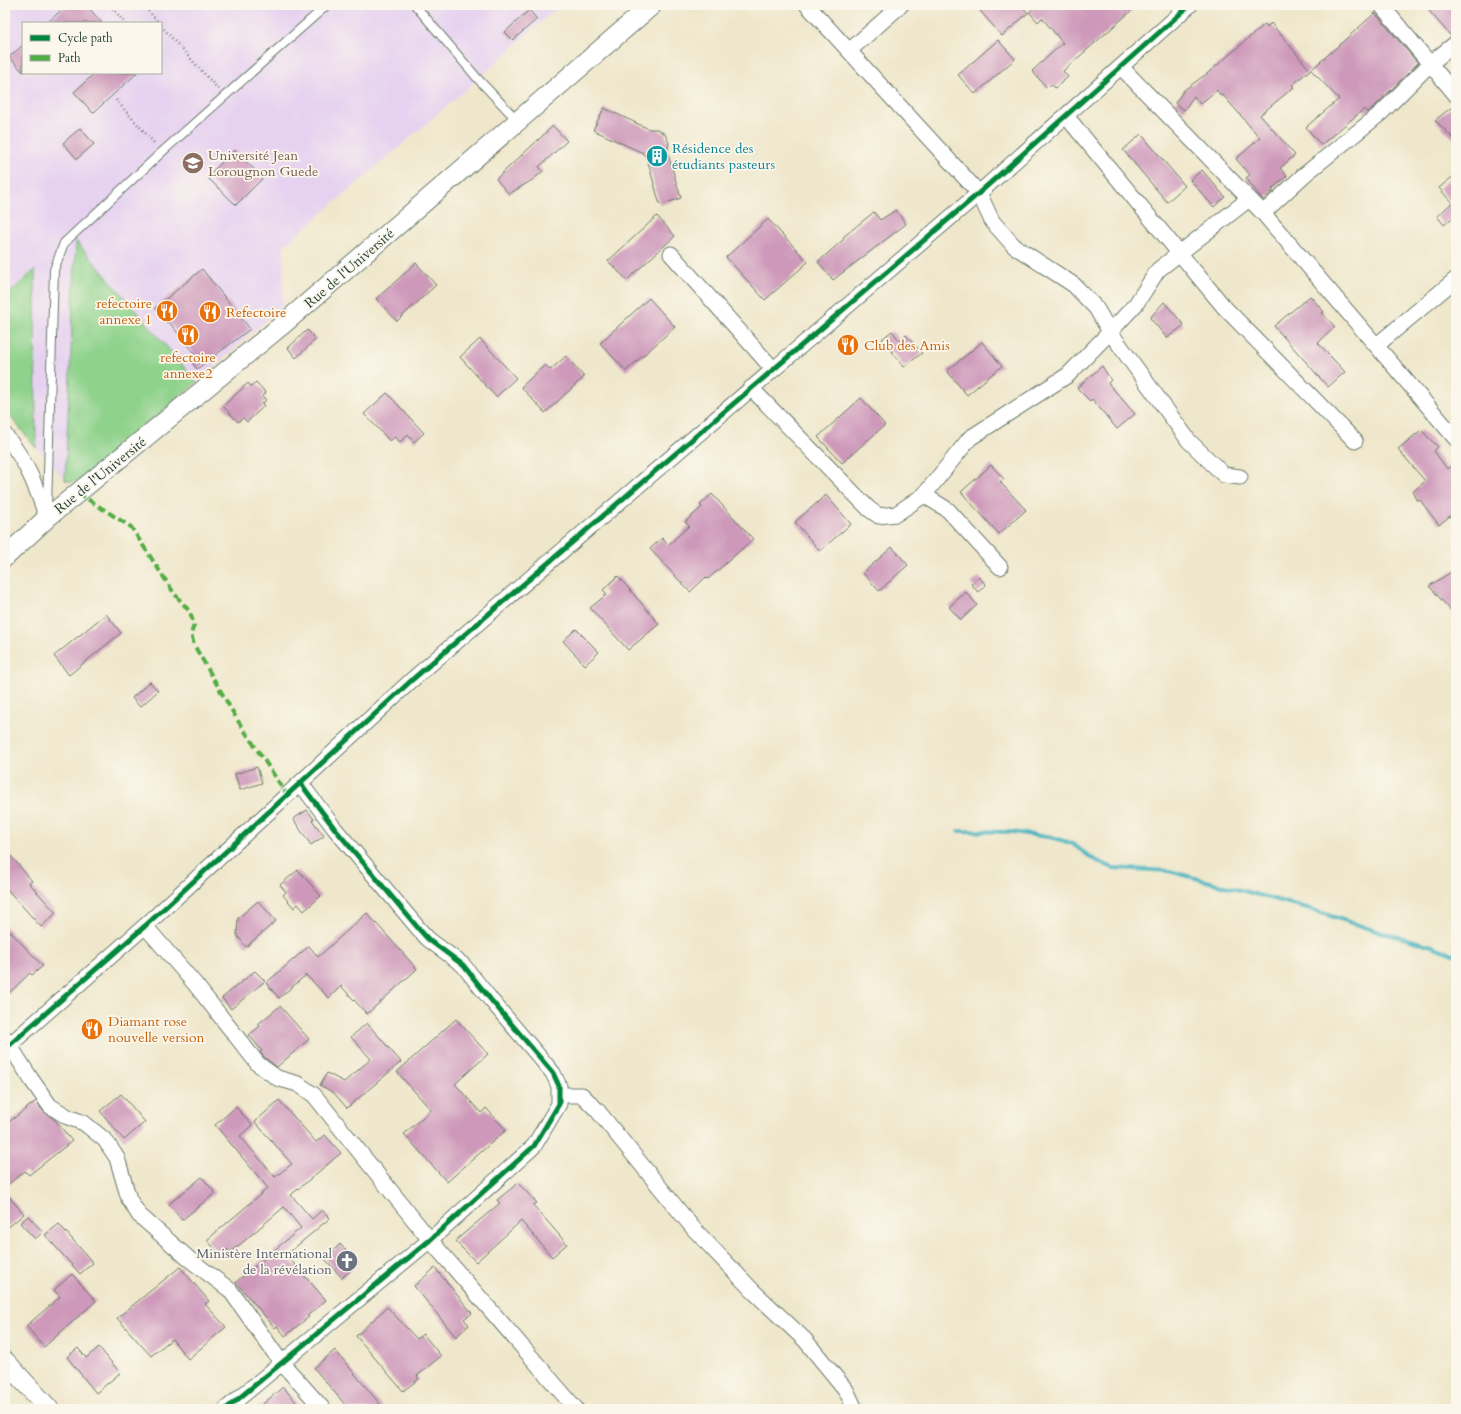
<svg xmlns="http://www.w3.org/2000/svg" width="1461" height="1414" font-family="Cardo,serif">
<style>
.built{fill:#e6d2f0;fill-rule:evenodd}
.green{fill:#8ed28b;stroke:#568860}
.lines{fill:none;stroke-linecap:round;stroke-linejoin:round}
.stream{stroke:#44b3bf;stroke-width:4}
.building{fill:#cd98ba}
.service-casing{stroke:#687869;stroke-width:10}
.minor-casing{stroke:#687869;stroke-width:17}
.tertiary-casing{stroke:#687869;stroke-width:21}
.path{stroke:#687869;stroke-width:2.5;stroke-dasharray:1 3;stroke-linecap:butt}
.service{stroke:#fff;stroke-width:8}
.minor{stroke:#fff;stroke-width:15}
.tertiary{stroke:#fff;stroke-width:19}
.quiet{stroke:#52ad45;stroke-width:4;stroke-dasharray:8 4;stroke-linecap:butt}
.cycleway-casing{stroke:#fbf7ec;stroke-width:8}
.cycleway{stroke:#00873e;stroke-width:5}
.labels{text-anchor:middle;stroke-width:3.5;stroke-linejoin:round;paint-order:stroke}
.culture-label{font-size:14px;fill:#0d838f;stroke:#fbf7ec;text-anchor:start}
.education-label{font-size:14px;fill:#785e54;stroke:#fbf7ec;text-anchor:start}
.street-label{font-size:14px;fill:#1f3d34;stroke:#fbf7ec}
.food-label{font-size:14px;fill:#c56008;stroke:#fbf7ec;text-anchor:start}
.worship-label{font-size:14px;fill:#5b616d;stroke:#fbf7ec;text-anchor:end}
</style>
<rect width="100%" height="100%" fill="#fbf7ec"/>
<filter id="ink" filterUnits="userSpaceOnUse"><feTurbulence type="fractalNoise" baseFrequency=".025" numOctaves="2"/><feDisplacementMap in="SourceGraphic" scale="8" xChannelSelector="R" yChannelSelector="G"/><feConvolveMatrix kernelMatrix="1 2 1 2 8 2 1 2 1" color-interpolation-filters="sRGB"/></filter>
<filter id="wash" filterUnits="userSpaceOnUse"><feTurbulence type="fractalNoise" baseFrequency=".012" numOctaves="4" result="noise"/><feDisplacementMap in="SourceGraphic" scale="16" xChannelSelector="R" yChannelSelector="G"/><feGaussianBlur stdDeviation="0.9" result="paint"/><feColorMatrix in="noise" values="0 0 0 0 0 0 0 0 0 0 0 0 0 0 0 0 0 1.4 0 .05"/><feComposite in="paint" operator="in"/></filter>
<g filter="url(#wash)">
<rect width="100%" height="100%" fill="#efe7cb"/>
<!-- built -->
<path class="built" d="M5,5h555l-82,74 -194,167 -1,59 -86,77 -113,97 -13,3 -6,-2 -60,-69zM23,23h138v50h-138z"/>
<!-- green -->
<path class="green" d="M76,241l121,141 -113,97 -13,3 -6,-2z
M35,270l1,178 -31,-38v-113z"/>
<g class="lines">
<!-- stream -->
<path class="stream" d="M959,831l53,1 42,6 17,5 22,16 20,9 56,3 138,37 69,23 53,14 27,10"/>
</g>
<g id="blocks">
<!-- building -->
<path class="building" d="M67,5h19l16,18h-55z
M975,5h46l7,8 -26,23z
M1037,5h101l-75,66 5,6 -13,11 -4,-4 -4,4 -15,-17 31,-28 -21,-25 -4,4 -9,-10z
M1424,5h32v29l-5,2z
M529,10l8,9 -24,21 -8,-8z
M1375,13l43,50 -43,43 -8,7 -3,-4 -43,36 -15,-18 33,-28 -28,-29z
M1271,23l39,47 -18,15 2,2 -34,28 35,40 -15,13 7,8 -15,13 1,2 -10,9 -17,-22 4,-3 -14,-16 24,-21 -37,-43 -2,1 -4,-6 -17,14 -6,-8 -10,14 -9,-7 9,-13 24,-17 57,-49 2,3z
M998,40l17,19 -40,35 -17,-19z
M23,45v27l-14,-15z
M95,73h42l-44,40 -19,-21z
M1456,104v37l-21,-21z
M604,108l45,21h8l8,5 4,9 -2,8 14,47 -21,7 -13,-46 -4,-6 -50,-23z
M553,126l14,15 -28,26 4,4 -9,8 -25,15 -13,-15z
M80,128l14,16 -17,15 -14,-16z
M1141,134l44,52 -18,16 -44,-52z
M234,150l29,28 -27,27 -29,-28z
M1202,170l23,27 -11,10 -24,-27z
M1456,174v41l-12,10 -7,-9 15,-13 -13,-15z
M896,210l10,14 -73,56 -15,-18 26,-23 -1,-2 31,-25 6,8z
M657,216l18,20 -48,44 -19,-19z
M768,219l40,43 -43,38 -39,-43z
M416,263l20,22 -39,36 -21,-22z
M202,269l48,60 -53,40 -7,-9 6,-4 -27,-34 -2,1 -12,-15z
M1310,296l14,16 -2,1 13,14 -17,16 27,29 -17,15 -54,-61z
M649,298l26,29 -49,44 -26,-28z
M1164,302l20,23 -17,13 -17,-20z
M307,330l9,9 -20,19 -8,-10z
M892,331l7,9 7,-5 16,18 -18,14 -22,-28z
M480,339l36,39 -20,19 -36,-40z
M982,342l20,24 -35,29 -20,-24z
M566,356l18,21 -39,36 -24,-26 24,-22 5,5z
M1102,366l9,14 -3,3 27,31 -18,15 -25,-30 -2,2 -13,-13z
M256,382l10,11 -4,3 4,4 -4,4 2,2 -17,16 -4,-4 -5,4 -15,-16 25,-23 3,3z
M387,393l37,40 -10,9 -6,-7 -8,7 -5,-5 -5,4 -26,-27z
M861,398l24,27 -43,38 -24,-26z
M1421,430l17,17 -4,4 13,18 9,-8v50l-17,14 -19,-25 -2,1 -5,-9 12,-11 -27,-32z
M991,465l13,14 -4,3 26,28 -27,24 -38,-42z
M712,494l41,45 -45,40 -2,-2 -16,15 -40,-43 12,-11 6,7 21,-19 -4,-4 17,-15 -2,-2z
M826,495l25,29 -31,27 -25,-29z
M892,547l16,18 -29,26 -16,-18z
M1456,569v47l-27,-30z
M618,576l41,48 -31,26 -38,-42 17,-14 -4,-4z
M979,577l7,8 -8,7 -7,-8z
M966,592l11,13 -16,15 -12,-13z
M106,614l15,19 -52,42 -15,-19z
M576,629l23,23 -14,13 -22,-24z
M150,682l8,9 -18,16 -8,-9z
M257,767l5,16 -22,7 -5,-16z
M307,810l7,9 -2,1 12,16 -13,9 -18,-26z
M5,849l27,32 -3,2 27,30 -15,14 -36,-40z
M298,870l23,26 -17,15 -6,-7 -4,4 -11,-13 3,-3 -6,-7z
M258,901l18,20 -30,26 -9,-12 1,-17z
M367,913l50,56 -50,45 -26,-28 -12,12 -23,-23 -27,23 -13,-15 43,-37 9,11z
M5,926l38,40 -11,9 -2,-2 -25,24z
M255,971l10,10 -34,28 -9,-11z
M280,1006l29,33 -32,28 -13,-10 -4,-5 2,-1 -13,-16 11,-9 -2,-2z
M456,1019l32,35 -33,30 26,29 5,-5 20,22 -59,52 -43,-48 27,-24 -34,-38z
M367,1023l34,39 -54,46 -13,-15 -14,-8 7,-12 17,9 27,-23 -20,-22z
M121,1094l24,28 -21,18 -24,-29z
M279,1100l37,42 9,-7 16,18 -50,42 21,24 10,-9 8,8 -44,37 40,45 -19,16 2,1 -24,19 -8,-10 -2,2 -39,-46 65,-54 -17,-21 -54,46 -3,-4 -7,6 -13,-15 61,-52 -53,-63 21,-18 16,18 -12,11 35,41 17,-13 -37,-42z
M36,1101l7,10 12,9 17,21 -43,34 -4,-4 -20,16v-62z
M202,1177l13,16 -33,27 -13,-16z
M518,1183l19,20 -4,2 34,39 -15,13 -31,-36 -45,41 -21,-21 45,-38 -3,-3z
M5,1192l19,22 -19,16z
M28,1216l15,16 -8,7 -15,-16z
M59,1224l34,39 -13,11 -35,-39z
M340,1244l18,19 -16,15 -17,-19z
M180,1267l29,34 -4,3 21,23 -38,32 -16,-20 -21,17 -34,-38z
M435,1268l37,45 -8,6 5,6 -13,12 -42,-51z
M72,1274l24,27 -52,46 -18,-21 34,-29 -6,-7z
M387,1307l30,32 6,-5 18,22 -24,20 2,3 -16,12 -47,-55z
M99,1347l21,26 -24,20 -29,-36 11,-9 8,10z
M335,1350l49,59h-35l-2,-2 -33,-39z
M283,1387l19,22h-45z"/>
</g>
</g>
<g filter="url(#ink)">
<use href="#blocks" fill-opacity="0" stroke="#687869" stroke-width="1"/>
<g class="lines">
<!-- service casing -->
<g class="service-casing">
<path id="service" d="M415,5l63,74 40,42
M47,507l7,-237 10,-27 98,-91 165,-147"/>
</g>
<!-- minor casing -->
<g class="minor-casing">
<path id="minor" d="M807,5l172,188 13,28 22,25 60,39 22,23 14,24 -42,43 -98,63 -46,57
M1381,5l75,90
M850,50l51,-45
M1121,67l142,146 193,226
M1066,116l158,191 131,134
M1263,213l41,-38 77,-62 50,-50 25,-20
M671,254l102,115
M1377,345l79,-66
M751,388l118,121 10,7 17,-2 28,-19 24,15 52,57
M5,435c22,27 31,51 42,83
M1240,477l-16,-2 -35,-34 -79,-109 26,-28 22,-34 91,-71
M145,926l50,58 63,80 19,14 21,6 16,11 116,145 146,169
M5,1038l26,41 19,27 18,11 16,6 21,17 12,18 12,41 10,16 50,44 41,31 51,72 42,47
M5,1049l140,-123 268,-247 566,-486 211,-188
M560,1095h22l15,15 96,118 60,63 52,49 41,50 9,19
M226,1409l204,-169 104,-94 25,-42v-18l-6,-13 -62,-73 -28,-35 -35,-26 -10,-11 -83,-99 -34,-45"/>
</g>
<!-- tertiary casing -->
<g class="tertiary-casing">
<path id="tertiary" d="M5,557l42,-39 234,-192 371,-321
M5,1361l44,48"/>
</g>
<!-- path -->
<path class="path" d="M110,5l15,18
M143,5l16,18
M161,26l57,63
M116,100l39,44"/>
<!-- service -->
<use href="#service" class="service"/>
<!-- minor -->
<use href="#minor" class="minor"/>
<!-- tertiary -->
<use href="#tertiary" class="tertiary"/>
<!-- quiet -->
<path class="quiet" d="M78,493l53,34 43,66 16,19 4,13 -3,9 3,11 44,76 50,75"/>
<!-- cycleway casing -->
<g class="cycleway-casing">
<path id="cycleway" d="M5,1049l140,-123 268,-247 566,-486 211,-188
M226,1409l204,-169 104,-94 25,-42v-18l-6,-13 -62,-73 -28,-35 -35,-26 -10,-11 -83,-99 -34,-45"/>
</g>
<!-- cycleway -->
<use href="#cycleway" class="cycleway"/>
</g>
</g>
<!-- icons -->
<defs>
<g id="building-disc" transform="scale(1.15)"><circle r="9.5" fill="#0f9aa8" stroke="#fbf7ec"/><path d="M-4-6H4V6H1V3H-1V6H-4ZM-2.5-4.3h1.7v1.8h-1.7ZM.8-4.3h1.7v1.8H.8ZM-2.5-1h1.7V.8h-1.7ZM.8-1h1.7V.8H.8Z" fill="#fff"/></g>
<g id="university-disc" transform="scale(1.15)"><circle r="9.5" fill="#8d6e63" stroke="#fbf7ec"/><path d="M0-5L7-2L0 1L-7-2ZM-4 1L0 2.5L4 1V4Q0 6-4 4Z" fill="#fff"/></g>
<g id="restaurant-disc" transform="scale(1.15)"><circle r="9.5" fill="#e8710a" stroke="#fbf7ec"/><path d="M-5-6h1v4h1v-4h1v4h1v-4h1v5L-1.5 .5V6h-2V.5L-5-1ZM5-6V6H3V1.5H1.5Q1.5-4 5-6Z" fill="#fff"/></g>
<g id="church-disc" transform="scale(1.15)"><circle r="9.5" fill="#6b7280" stroke="#fbf7ec"/><path d="M-1.2-6h2.4v3.5h3.3v2.4h-3.3V6h-2.4V-.1h-3.3v-2.4h3.3Z" fill="#fff"/></g>
</defs>
<g fill-rule="evenodd">
<use href="#building-disc" x="657" y="156"/>
<use href="#university-disc" x="193" y="163"/>
<use href="#restaurant-disc" x="167" y="311"/>
<use href="#restaurant-disc" x="210" y="312"/>
<use href="#restaurant-disc" x="188" y="335"/>
<use href="#restaurant-disc" x="848" y="345"/>
<use href="#restaurant-disc" x="92" y="1029"/>
<use href="#church-disc" x="347" y="1261"/>
</g>
<g class="labels">
<!-- culture labels -->
<g class="culture-label">
<text x="672" y="153">Résidence des<tspan x="672" dy="16">étudiants pasteurs</tspan></text>
</g>
<!-- education labels -->
<g class="education-label">
<text x="208" y="160">Université Jean<tspan x="208" dy="16">Lorougnon Guede</tspan></text>
</g>
<!-- street labels -->
<g class="street-label">
<text transform="translate(349 268) rotate(-41)" y="5">Rue de l'Université</text>
<text transform="translate(100 475) rotate(-39)" y="5">Rue de l'Université</text>
</g>
<!-- food labels -->
<g class="food-label">
<text x="152" y="308" text-anchor="end">refectoire<tspan x="152" dy="16">annexe 1</tspan></text>
<text x="226" y="317">Refectoire</text>
<text x="864" y="350">Club des Amis</text>
<text x="188" y="362" text-anchor="middle">refectoire<tspan x="188" dy="16">annexe2</tspan></text>
<text x="108" y="1026">Diamant rose<tspan x="108" dy="16">nouvelle version</tspan></text>
</g>
<!-- worship labels -->
<g class="worship-label">
<text x="332" y="1258">Ministère International<tspan x="332" dy="16">de la révélation</tspan></text>
</g>
</g>
<!-- margin -->
<rect width="1461" height="1414" fill="none" stroke="#fbf7ec" stroke-width="20"/>
<!-- legend -->
<rect x="22" y="22" width="140" height="52" fill="#fbf7ec" stroke="#a3ada2"/>
<rect x="30" y="35" width="20" height="6" fill="#00873e" stroke="#a3ada2"/>
<text x="58" y="42" font-size="12" fill="#1f3d34">Cycle path</text>
<rect x="30" y="55" width="20" height="6" fill="#52ad45" stroke="#a3ada2"/>
<text x="58" y="62" font-size="12" fill="#1f3d34">Path</text>
</svg>
